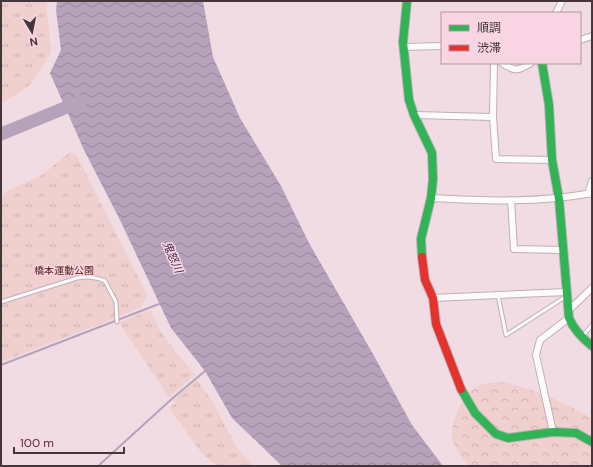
<svg xmlns="http://www.w3.org/2000/svg" width="593" height="467" font-family="'DM Sans','Noto Sans JP',sans-serif">
<style>
.grass{fill:url(#grass-tufts)}
.forest{fill:url(#forest-crowns)}
.water{fill:url(#water-waves)}
.lines{fill:none;stroke-linecap:round;stroke-linejoin:round}
.stream{stroke:#b6a3bb;stroke-width:2}
.river{stroke:#b6a3bb;stroke-width:13}
.lane-casing{stroke:#c0afb6;stroke-width:5}
.street-casing{stroke:#c0afb6;stroke-width:8}
.fast-casing{stroke:#c0afb6;stroke-width:10}
.jam-casing{stroke:#c0afb6;stroke-width:10}
.lane{stroke:#fdfafb;stroke-width:3}
.street{stroke:#fdfafb;stroke-width:6}
.fast{stroke:#30b455;stroke-width:8}
.jam{stroke:#e5322d;stroke-width:8}
.labels{text-anchor:middle;stroke-width:3;stroke-linejoin:round;paint-order:stroke}
.park-label{font-size:10px;fill:#4c1b0f;stroke:#f9d4e2}
.water-label{font-size:11px;font-style:italic;fill:#442c56;stroke:#f9d4e2}
</style>
<defs>
<pattern id="grass-tufts" width="24" height="20" patternUnits="userSpaceOnUse"><rect width="24" height="20" fill="#f0d0cf"/><path d="M3 7l-1-3M5 7V3M7 7l1-3M15 17l-1-3M17 17v-4M19 17l1-3" fill="none" stroke="#cfb3b3"/></pattern>
<pattern id="forest-crowns" width="20" height="18" patternUnits="userSpaceOnUse"><rect width="20" height="18" fill="#f0d0cf"/><path d="M2 6a3 3 0 1 1 6 0M12 15a3 3 0 1 1 6 0" fill="none" stroke="#cfb3b3"/></pattern>
<pattern id="water-waves" width="16" height="10" patternUnits="userSpaceOnUse"><rect width="16" height="10" fill="#b6a3bb"/><path d="M0 5q4-4 8 0t8 0" fill="none" stroke="#968699"/></pattern>
</defs>
<rect width="100%" height="100%" fill="#f1dce4"/>
<!-- grass -->
<path class="grass" d="M1,1h47l-1,8 4,42 -2,5 -19,29 -29,19z
M70,152l7,4 70,139 -6,12 -25,11 -115,44v-165l4,-5 37,-17z
M151,310c8,25 28,45 44,65l-26,22 -44,-65 -5,-10z
M197,379l18,27 22,42 17,18h-38l-16,-15 -31,-43 6,-5 -2,-3z"/>
<!-- forest -->
<path class="forest" d="M500,382c33,6 63,20 92,36v48h-124c-5,-7 -12,-16 -15,-24 -5,-12 8,-46 20,-53 8,-6 18,-6 27,-7z"/>
<!-- water -->
<path class="water" d="M57,1h146l10,56 27,61 41,68 28,57 64,111 39,71 31,41h-161l-50,-48 -27,-47 -34,-43 -51,-108 -36,-70 -34,-77 11,-23 -5,-40z"/>
<g class="lines">
<!-- stream -->
<path class="stream" d="M1,365l158,-61
M98,466l76,-69 31,-26"/>
<!-- river -->
<path class="river" d="M1,134l54,-22 26,-11"/>
<!-- lane casing -->
<g class="lane-casing">
<path id="lane" d="M498,295l8,40 59,-38
M1,302l76,-24c10,-2 18,-1 28,3l11,21 1,20
M581,338l11,-13"/>
</g>
<!-- street casing -->
<g class="street-casing">
<path id="street" d="M556,13l6,-12
M580,40l12,-4
M403,47l39,-1
M494,63l-1,54 3,42 56,1
M502,63c13,9 16,8 29,0
M414,115l79,2
M588,194l4,-13
M431,198c54,3 108,5 161,-5
M511,200l3,49 50,1
M433,298l133,-6
M568,311l24,-23
M553,432l-17,-77 4,-15 29,-22"/>
</g>
<!-- fast casing -->
<g class="fast-casing">
<path id="fast" d="M407,1l-4,41 6,58 5,15 18,38 1,26 -2,19 -10,41 1,18
M542,63l7,42 3,55 7,39 10,119c5,12 13,20 23,28
M461,389l14,24 21,21 12,4 45,-6 23,1 16,9"/>
</g>
<!-- jam casing -->
<g class="jam-casing">
<path id="jam" d="M422,257l3,23 8,18 3,26 25,65"/>
</g>
<!-- lane -->
<use href="#lane" class="lane"/>
<!-- street -->
<use href="#street" class="street"/>
<!-- fast -->
<use href="#fast" class="fast"/>
<!-- jam -->
<use href="#jam" class="jam"/>
</g>
<g class="labels">
<!-- park labels -->
<g class="park-label">
<text x="64" y="274">橋本運動公園</text>
</g>
<!-- water labels -->
<g class="water-label">
<text transform="translate(173 257) rotate(66)" y="4">鬼怒川</text>
</g>
</g>
<!-- border -->
<rect width="593" height="467" fill="none" stroke="#44363b" stroke-width="4"/>
<!-- legend -->
<rect x="441" y="12" width="140" height="52" fill="#f9d4e2" stroke="#b1959f"/>
<rect x="449" y="25" width="20" height="6" fill="#30b455" stroke="#b1959f"/>
<text x="477" y="32" font-size="12" fill="#44363b">順調</text>
<rect x="449" y="45" width="20" height="6" fill="#e5322d" stroke="#b1959f"/>
<text x="477" y="52" font-size="12" fill="#44363b">渋滞</text>
<!-- north arrow -->
<g transform="translate(32 32) rotate(170)" stroke="#f9d4e2" stroke-width="3" paint-order="stroke">
<path d="M0-3L7 15L0 10L-7 15Z" fill="#44363b"/>
<text y="-6" font-size="11" font-weight="bold" text-anchor="middle" fill="#44363b">N</text>
</g>
<!-- scale -->
<path d="M14 447v6h110v-6" fill="none" stroke="#44363b" stroke-width="2"/>
<text x="20" y="447" font-size="12" fill="#44363b" stroke="#f9d4e2" stroke-width="3" paint-order="stroke">100 m</text>
</svg>
